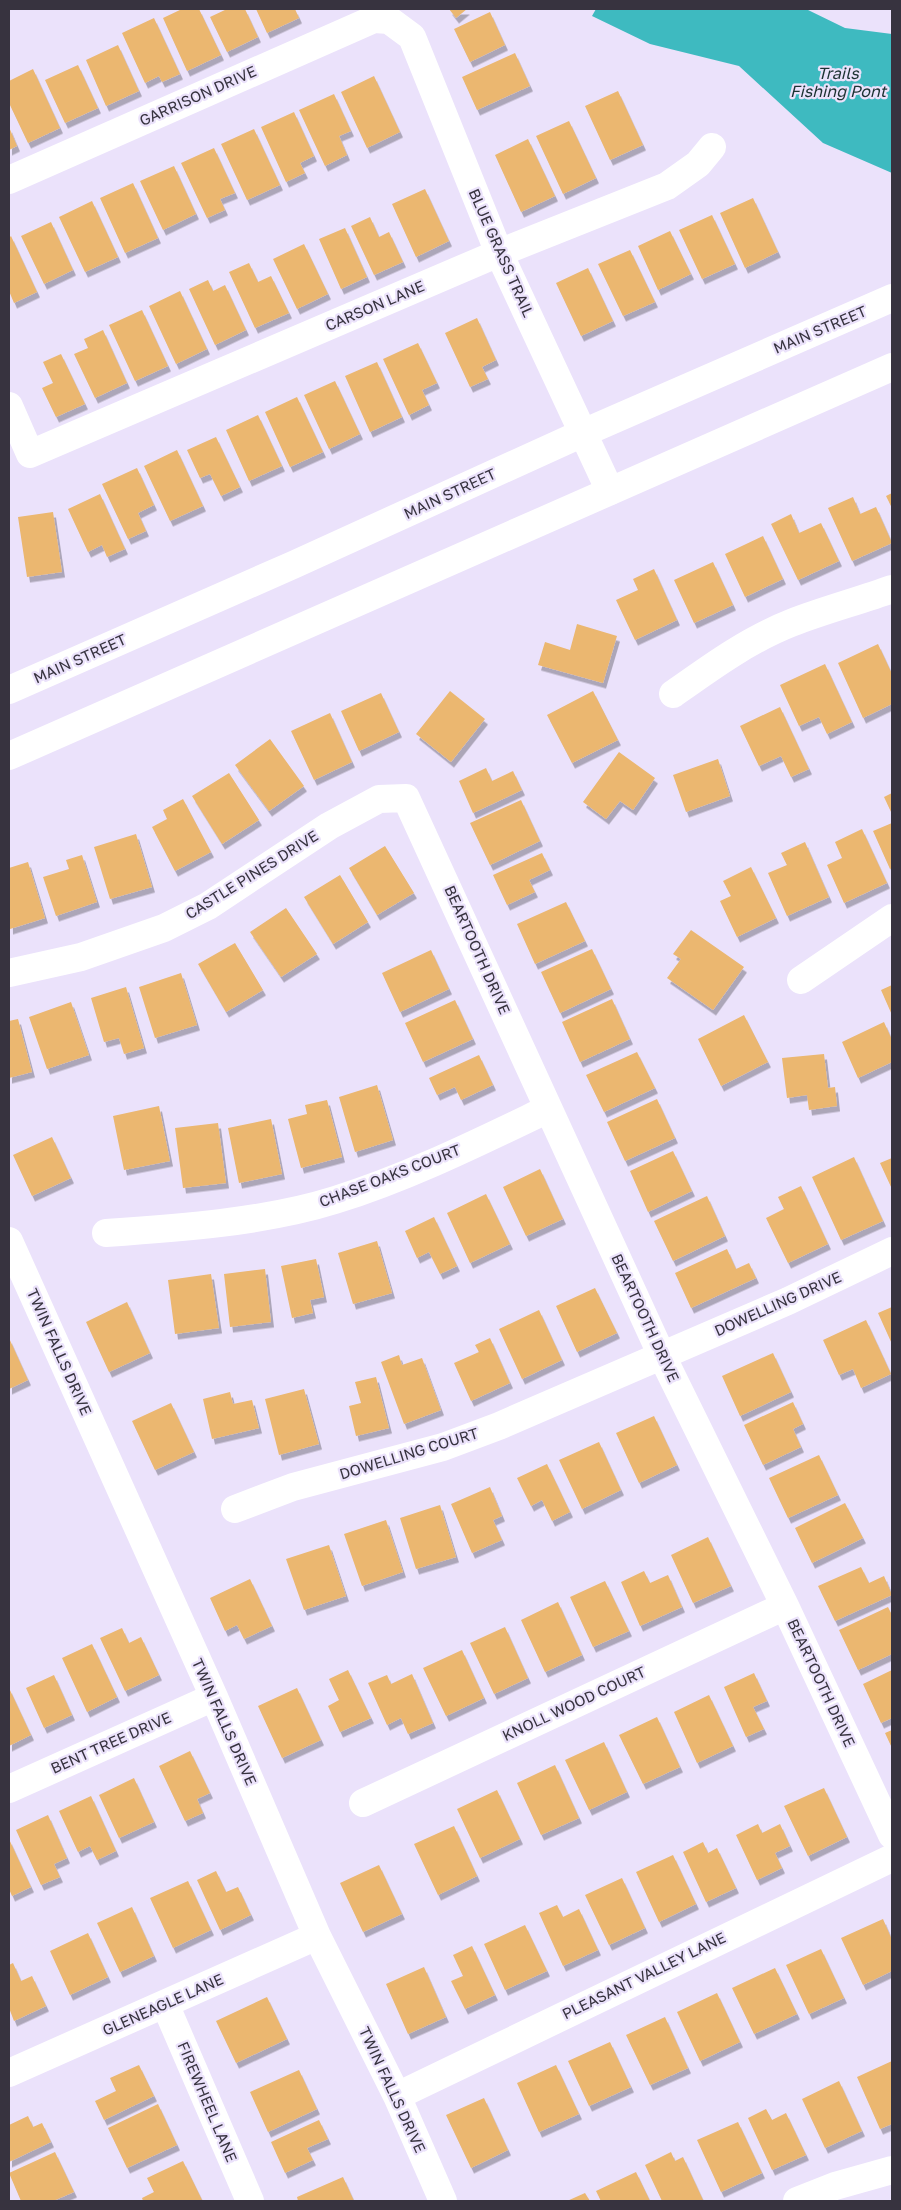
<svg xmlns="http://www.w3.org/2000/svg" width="901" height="2210" font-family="'Golos Text',sans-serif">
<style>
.water{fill:#3ebac0}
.building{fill:#ebb770;filter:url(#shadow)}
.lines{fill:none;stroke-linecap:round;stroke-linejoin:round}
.minor{stroke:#fff;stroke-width:28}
.major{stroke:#fff;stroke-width:28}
.labels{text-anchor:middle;stroke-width:4.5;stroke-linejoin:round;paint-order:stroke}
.street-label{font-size:15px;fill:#37333f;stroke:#ebe2fb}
.water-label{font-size:16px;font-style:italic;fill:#1c3232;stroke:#ebe2fb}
</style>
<defs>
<filter id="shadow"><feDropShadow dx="3" dy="5.5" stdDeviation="0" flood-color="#0004"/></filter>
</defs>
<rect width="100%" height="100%" fill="#ebe2fb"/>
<!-- water -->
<path class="water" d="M596,9h210l39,19 47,6v139l-69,-30 -84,-77 -89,-22 -58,-28z"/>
<!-- building -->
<path class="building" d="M182,9h17l22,46 -34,16 -24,-53z
M227,9h18l13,28 -31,15 -17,-35z
M256,9h39l4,9 -32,15z
M449,9h18l-11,9z
M490,12l15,33 -35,17 -16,-33z
M154,18l26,56 -18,8 -3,-6 -14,7 -23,-50z
M118,45l21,46 -33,15 -20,-46z
M515,53l15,33 -53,24 -15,-33z
M78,65l20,43 -33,15 -20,-43z
M33,69l27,59 -32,15 -19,-40v-22z
M374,76l26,56 -33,16 -26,-56z
M618,91l25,54 -33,15 -25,-54z
M334,94l17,37 -12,5 8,19 -22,11 -26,-56z
M294,112l20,44 -14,7 5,10 -19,9 -25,-55z
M569,121l27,57 -33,16 -27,-58z
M9,127l8,19 -8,4z
M254,129l26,56 -33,15 -26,-56z
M528,139l27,57 -34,16 -26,-57z
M214,148l21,45 -15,6 5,11 -18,8 -26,-55z
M174,166l22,48 -33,16 -23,-49z
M133,183l25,55 -33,15 -25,-55z
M425,189l24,52 -33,16 -24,-53z
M753,198l25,54 -33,16 -25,-55z
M92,201l26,56 -33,15 -26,-55z
M712,215l23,49 -33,15 -23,-49z
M370,217l9,20 10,-5 14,30 -29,13 -23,-49z
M51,222l22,48 -29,14 -23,-48z
M345,228l22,49 -26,12 -22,-50z
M670,231l21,43 -33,16 -20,-44z
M11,236l26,56 -23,11 -5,-12v-53z
M304,244l24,50 -31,15 -24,-50z
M630,250l25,52 -32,14 -25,-52z
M249,263l9,19 13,-6 18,37 -34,15 -26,-56z
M588,268l25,53 -32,15 -25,-53z
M208,280l5,11 12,-6 21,45 -31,15 -26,-56z
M180,291l27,58 -31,15 -27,-58z
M142,310l26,56 -33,15 -26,-56z
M477,318l19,42 -14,7 6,12 -18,8 -25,-54z
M103,330l24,53 -32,15 -21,-44 14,-6 -4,-9z
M418,343l19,40 -15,7 7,15 -20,10 -26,-56z
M61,354l24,50 -29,13 -14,-29 11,-5 -10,-21z
M377,362l25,55 -32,15 -25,-56z
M335,381l25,53 -31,15 -25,-54z
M297,397l26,55 -33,15 -25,-55z
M258,415l24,51 -33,15 -23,-51z
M216,437l24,50 -19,9 -11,-22 -10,4 -13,-28z
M177,450l26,56 -33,15 -26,-55z
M137,468l17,37 -16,8 8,18 -18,8 -26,-55z
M892,493v15l-6,-12z
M100,494l25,55 -18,8 -5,-12 -14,7 -20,-43z
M853,497l7,17 16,-7 16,36 -40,18 -24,-53z
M53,512l9,60 -35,5 -9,-60z
M791,514l8,19 22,-10 18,38 -41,19 -27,-56z
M763,536l20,43 -38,18 -20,-43z
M713,562l20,43 -39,18 -20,-43z
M654,569l23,51 -42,20 -19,-40 22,-10 -5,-11z
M577,624l40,12 -14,47 -65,-18 7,-23 25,8z
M878,644l14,30v30l-29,14 -25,-55z
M825,664l27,58 -25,12 -8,-17 -20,9 -19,-41z
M450,691l35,28 -34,43 -35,-28z
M593,691l25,49 -46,23 -25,-48z
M381,693l18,39 -40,19 -18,-40z
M780,707l29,62 -18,8 -10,-21 -22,10 -19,-40z
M330,713l22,49 -38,18 -23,-49z
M270,739l34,47 -35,25 -34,-46z
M619,752l36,26 -22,32 -13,-9 -14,18 -23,-17z
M718,759l12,37 -44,16 -13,-37z
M486,768l6,13 21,-10 9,19 -49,23 -14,-32z
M229,773l30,47 -37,24 -30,-48z
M892,793v21l-8,-17z
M183,799l28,53 -36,19 -23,-44 15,-8 -4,-9z
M521,800l19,41 -50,24 -20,-42z
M892,823v45l-2,1 -17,-38z
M862,829l25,54 -43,20 -17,-38 15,-7 -7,-16z
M136,834l16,53 -42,12 -16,-52z
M805,842l24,55 -42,19 -19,-43 19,-8 -6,-12z
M385,846l29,47 -37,22 -28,-47z
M542,853l8,17 -21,10 6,12 -28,13 -14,-30z
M82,855l15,47 -41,14 -13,-39 26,-8 -3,-9z
M28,862l17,56 -35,11 -1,-61z
M751,867l25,51 -39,19 -17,-36 11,-5 -8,-15z
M340,875l28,47 -35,22 -29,-47z
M566,902l19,39 -50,23 -18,-40z
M286,908l31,46 -36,23 -31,-45z
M691,930l53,37 -31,43 -46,-32 14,-19 -8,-5z
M235,943l28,47 -37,22 -28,-48z
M592,949l19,40 -51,24 -19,-41z
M431,950l18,39 -49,23 -18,-39z
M181,973l16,52 -42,13 -16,-51z
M892,985v30l-11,-25z
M126,987l18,61 -20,6 -5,-16 -15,4 -13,-44z
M612,999l18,40 -50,23 -18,-40z
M455,1000l18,39 -50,23 -18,-39z
M71,1002l18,53 -42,14 -18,-52z
M744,1015l24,47 -47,24 -23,-47z
M18,1019l14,53 -23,6v-57z
M884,1022l8,18v22l-34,16 -16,-36z
M637,1052l18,36 -51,24 -18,-37z
M824,1054l4,34 7,-1 2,19 -28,4 -2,-15 -20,3 -5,-40z
M479,1055l14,30 -32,15 -6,-13 -18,8 -8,-17z
M377,1085l16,55 -38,12 -16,-55z
M657,1099l18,39 -50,23 -18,-39z
M327,1100l15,57 -41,11 -13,-49 19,-5 -2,-9z
M159,1106l11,55 -46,9 -11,-54z
M271,1119l11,55 -43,9 -11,-55z
M218,1123l8,60 -43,5 -8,-60z
M52,1137l19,41 -39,18 -19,-41z
M673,1151l19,40 -44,21 -18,-41z
M854,1157l29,64 -42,19 -29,-63z
M892,1158v31l-12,-26z
M540,1169l23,50 -37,17 -23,-49z
M801,1186l27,58 -40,19 -22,-45 18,-9 -6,-12z
M486,1194l24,50 -40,19 -23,-50z
M707,1196l18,40 -52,25 -19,-40z
M434,1217l23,49 -17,8 -11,-22 -12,6 -12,-27z
M377,1241l15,52 -39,11 -15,-51z
M727,1249l9,20 13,-6 7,15 -65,30 -16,-35z
M316,1259l8,38 -14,3 3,13 -21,5 -11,-52z
M265,1269l6,53 -41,5 -6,-53z
M211,1274l8,54 -44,6 -7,-54z
M595,1288l22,45 -40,19 -21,-46z
M127,1302l23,51 -41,19 -23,-50z
M892,1307v37l-14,-31z
M539,1310l23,50 -40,19 -23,-50z
M866,1320l25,54 -30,14 -8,-19 -14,6 -16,-35z
M9,1338l19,42 -19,9z
M490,1338l20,45 -39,18 -17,-38 25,-11 -4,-7z
M773,1353l18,39 -51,24 -18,-40z
M399,1355l3,10 20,-7 19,52 -37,14 -23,-62z
M376,1377l13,51 -33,8 -7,-30 12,-3 -6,-21z
M304,1389l15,55 -40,11 -14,-56z
M230,1392l3,12 19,-4 7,28 -47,11 -9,-40z
M793,1402l10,22 -10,5 8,18 -38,18 -19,-40z
M171,1403l23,49 -39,18 -23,-49z
M654,1416l23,49 -38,18 -23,-50z
M599,1442l22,48 -39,19 -23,-49z
M819,1455l19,40 -50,23 -19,-40z
M547,1464l23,48 -18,9 -10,-21 -11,6 -14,-28z
M490,1487l12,29 -9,4 9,20 -30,13 -21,-49z
M845,1503l18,35 -51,25 -17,-35z
M440,1505l16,52 -40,12 -16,-51z
M386,1520l17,52 -41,14 -18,-52z
M708,1537l23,49 -38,17 -22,-48z
M329,1545l17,51 -42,14 -18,-51z
M861,1567l8,16 15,-7 8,19 -57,26 -17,-35z
M644,1571l6,12 18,-8 14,32 -42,19 -19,-44z
M250,1579l22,47 -28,13 -7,-14 -12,6 -15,-33z
M605,1581l24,50 -36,16 -23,-50z
M558,1602l24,53 -37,17 -24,-52z
M888,1607l4,8v39l-34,16 -19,-40z
M505,1627l23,51 -34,16 -24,-51z
M122,1628l7,15 12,-6 18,38 -34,16 -25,-53z
M92,1644l25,53 -30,15 -25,-54z
M462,1650l22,48 -38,18 -23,-48z
M348,1670l23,48 -31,14 -12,-26 11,-6 -10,-21z
M892,1670v48l-11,5 -18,-39z
M754,1673l13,28 -14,6 11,22 -18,8 -22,-50z
M412,1674l21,49 -25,11 -7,-16 -14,7 -19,-42 19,-8 4,9z
M54,1675l18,40 -28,13 -18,-40z
M9,1688l22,47 -22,11z
M297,1688l24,52 -39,18 -24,-52z
M709,1695l24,51 -36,17 -23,-51z
M657,1717l23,50 -37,17 -24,-49z
M892,1730v18l-7,-15z
M604,1742l23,50 -38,18 -24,-50z
M190,1751l20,42 -13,6 6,14 -18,8 -26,-55z
M555,1765l24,53 -38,17 -24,-52z
M134,1778l20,44 -35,16 -20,-43z
M824,1788l23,49 -39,19 -24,-50z
M497,1790l23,49 -40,19 -23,-49z
M91,1796l25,55 -19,9 -7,-14 -12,6 -19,-41z
M48,1815l19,43 -13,6 6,13 -19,8 -25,-55z
M758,1824l4,9 18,-9 10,22 -15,7 7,15 -25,12 -21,-45z
M454,1826l23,50 -39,19 -24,-51z
M9,1839l22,48 -19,9 -3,-7z
M703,1842l5,11 9,-5 19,40 -30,14 -23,-50z
M673,1855l23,49 -37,18 -23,-50z
M379,1865l23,49 -39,18 -23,-49z
M216,1871l10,21 12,-5 13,28 -31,15 -23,-50z
M622,1878l23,50 -36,17 -24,-50z
M188,1881l23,49 -38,18 -23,-50z
M557,1905l6,12 16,-8 19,41 -35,16 -24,-53z
M132,1907l22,49 -34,16 -23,-49z
M883,1919l9,21v31l-29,14 -22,-47z
M525,1925l22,46 -42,19 -21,-46z
M88,1933l20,44 -38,18 -20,-44z
M472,1946l23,49 -30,14 -14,-28 12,-5 -10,-21z
M821,1949l23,49 -35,16 -23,-49z
M13,1963l8,18 11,-5 14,30 -32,15 -5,-13v-43z
M424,1967l22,50 -38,17 -22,-50z
M775,1968l22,46 -43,20 -22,-46z
M717,1993l23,49 -40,19 -23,-49z
M267,1997l20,42 -51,24 -20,-42z
M665,2017l23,51 -38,17 -24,-50z
M610,2042l21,45 -42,19 -21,-45z
M892,2061v63l-12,5 -23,-52z
M139,2065l15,31 -50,24 -9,-19 21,-10 -6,-13z
M556,2065l23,49 -40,18 -22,-49z
M299,2070l18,39 -49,23 -18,-40z
M839,2081l23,50 -37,17 -23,-49z
M484,2098l24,52 -37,18 -25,-53z
M158,2104l19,41 -50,23 -19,-40z
M766,2109l6,11 14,-7 20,42 -34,15 -24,-52z
M28,2116l5,11 9,-4 9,19 -42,20v-37z
M319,2120l9,19 -21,9 6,12 -28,13 -14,-31z
M738,2122l24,51 -41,19 -24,-52z
M55,2152l19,40 -21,9h-32l-12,-28z
M671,2152l4,9 8,-4 20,43 -41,1 -17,-36z
M183,2161l19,39 -59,1 -1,-3 12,-6 -7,-14z
M636,2172l14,29h-49l-5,-10z
M343,2177l11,24h-56l-1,-4z
M585,2193l5,8h-23z"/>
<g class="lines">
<!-- minor -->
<path class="minor" d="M9,180l365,-161 15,1 23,17 87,216 111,238
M9,406l21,48 469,-201 168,-67 31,-22 14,-17
M673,694c38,-27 75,-54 118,-71 33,-13 68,-22 101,-34
M9,973l72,-16 83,-29 44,-22 121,-80 50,-27 27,-1 256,558 123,250 107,229
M801,980l91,-62
M106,1233c73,-5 159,-11 229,-33 74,-23 144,-58 213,-91
M9,1241l205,456 103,239 80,160 46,105
M235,1509l58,-22 150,-40 56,-21 289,-125 104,-50
M9,1789l205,-92
M363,1803l422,-197
M165,2004l85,197
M9,2073l308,-137
M397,2096l495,-238
M797,2201l38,-15 57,-16"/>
<!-- major -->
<path class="major" d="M9,690l284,-125 290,-132 309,-135
M9,756l883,-389"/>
</g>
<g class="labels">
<!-- street labels -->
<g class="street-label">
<text transform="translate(198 96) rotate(-24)" y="5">GARRISON DRIVE</text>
<text transform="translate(501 253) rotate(66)" y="5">BLUE GRASS TRAIL</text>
<text transform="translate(375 306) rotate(-23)" y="5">CARSON LANE</text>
<text transform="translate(820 330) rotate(-23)" y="5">MAIN STREET</text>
<text transform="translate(450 494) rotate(-25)" y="5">MAIN STREET</text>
<text transform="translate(80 659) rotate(-24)" y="5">MAIN STREET</text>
<text transform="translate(252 875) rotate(-32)" y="5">CASTLE PINES DRIVE</text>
<text transform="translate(477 950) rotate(66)" y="5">BEARTOOTH DRIVE</text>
<text transform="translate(390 1176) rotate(-21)" y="5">CHASE OAKS COURT</text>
<text transform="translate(778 1304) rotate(-24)" y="5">DOWELLING DRIVE</text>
<text transform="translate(645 1318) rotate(65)" y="5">BEARTOOTH DRIVE</text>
<text transform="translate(59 1352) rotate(66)" y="5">TWIN FALLS DRIVE</text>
<text transform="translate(409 1454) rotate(-17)" y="5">DOWELLING COURT</text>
<text transform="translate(821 1683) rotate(65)" y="5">BEARTOOTH DRIVE</text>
<text transform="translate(574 1704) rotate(-25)" y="5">KNOLL WOOD COURT</text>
<text transform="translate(224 1722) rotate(66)" y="5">TWIN FALLS DRIVE</text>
<text transform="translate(111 1743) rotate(-24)" y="5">BENT TREE DRIVE</text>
<text transform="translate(644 1976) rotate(-26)" y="5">PLEASANT VALLEY LANE</text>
<text transform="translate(163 2005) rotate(-24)" y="5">GLENEAGLE LANE</text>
<text transform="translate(392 2090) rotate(65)" y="5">TWIN FALLS DRIVE</text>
<text transform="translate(207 2102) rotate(67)" y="5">FIREWHEEL LANE</text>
</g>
<!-- water labels -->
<g class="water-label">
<text x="838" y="79">Trails<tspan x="838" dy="18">Fishing Pont</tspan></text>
</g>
</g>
<!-- border -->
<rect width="901" height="2210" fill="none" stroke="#37333f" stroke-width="20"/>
</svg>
